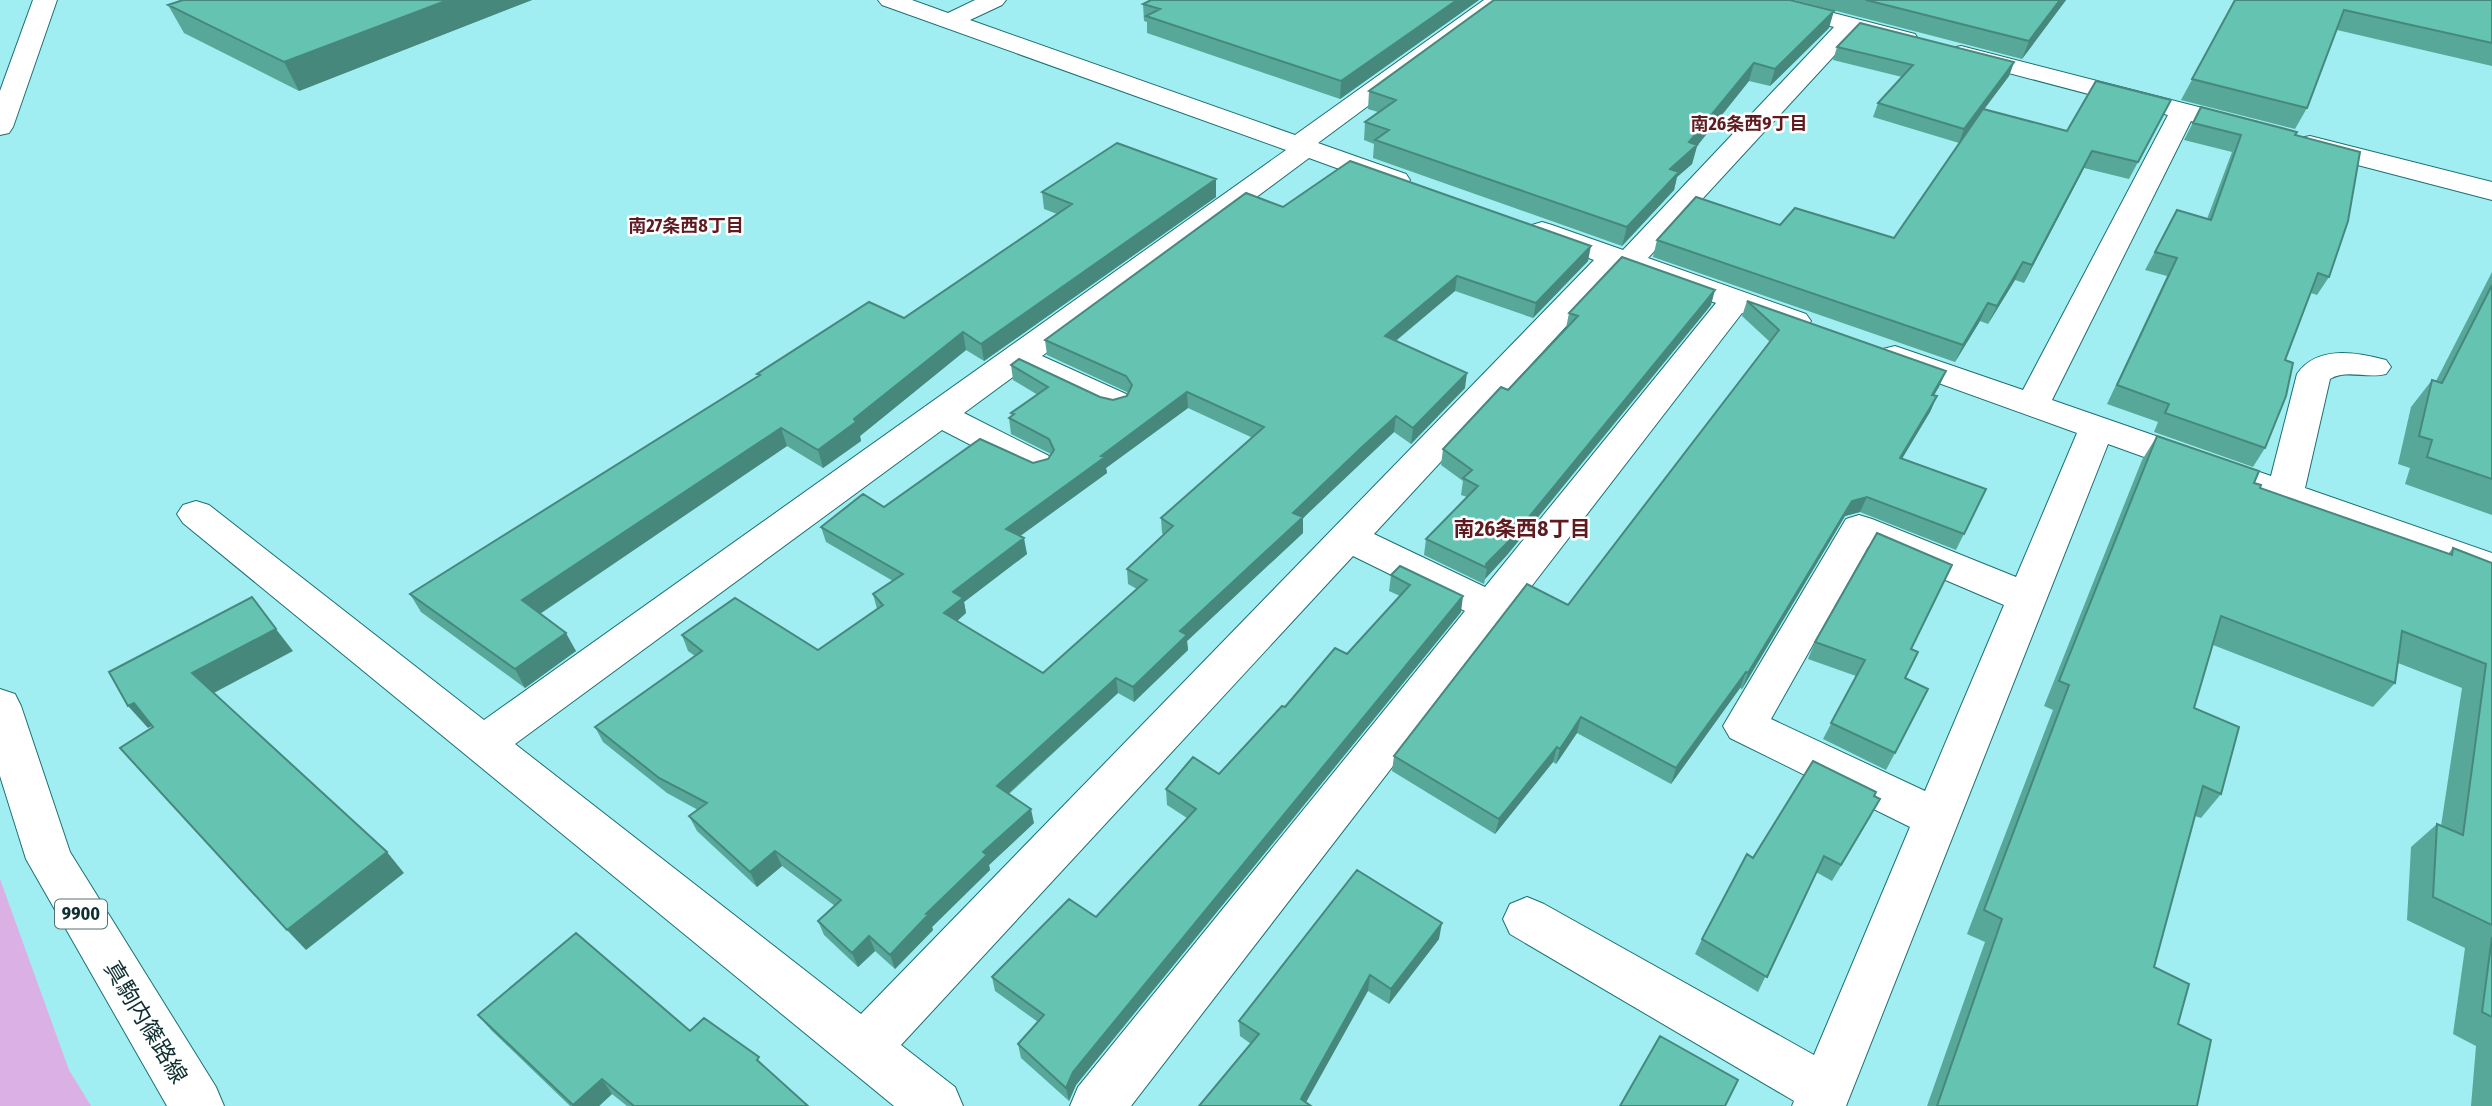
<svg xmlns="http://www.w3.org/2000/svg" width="2492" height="1106" font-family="'Fira Sans Condensed','Noto Sans JP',sans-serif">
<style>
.green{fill:#dbb0e5}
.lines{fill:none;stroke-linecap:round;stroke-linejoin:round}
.minor-casing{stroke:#1c7074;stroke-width:2}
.major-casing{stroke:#1c7074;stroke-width:2}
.minor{fill:#fff;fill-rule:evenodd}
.major{fill:#fff;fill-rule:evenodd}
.wall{fill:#57a899;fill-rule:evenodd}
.shaded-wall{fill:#47887d}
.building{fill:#65c3b2;stroke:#47887d;stroke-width:2;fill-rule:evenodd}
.labels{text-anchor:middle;stroke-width:5;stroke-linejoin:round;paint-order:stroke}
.far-neighbourhood-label{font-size:18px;font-weight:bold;fill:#601b20;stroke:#fff}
.shield{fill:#fff;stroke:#576e70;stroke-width:2}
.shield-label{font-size:18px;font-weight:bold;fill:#0f3032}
.neighbourhood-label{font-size:21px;font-weight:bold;fill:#601b20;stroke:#fff}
.near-street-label{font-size:23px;fill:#0f3032;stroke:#fff}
</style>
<rect width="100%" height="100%" fill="#a0eef2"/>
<!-- green -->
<path class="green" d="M0,879l69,191 22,36h-91z"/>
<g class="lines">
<!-- minor casing -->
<g class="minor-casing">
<path id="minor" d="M878,0h34l36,13 27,-13h31l-4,5 -32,15 325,115 189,-135h27l-193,143 88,31 4,6 -4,6 -10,2 -10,-2 -77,-28 -267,198 84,38 5,8 -5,8 -12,3 -12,-3 -81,-39 -57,42 85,43 5,8 -5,8 -13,4 -13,-4 -81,-42 -427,314 346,270 733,-754 -62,-23 -5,-6 5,-6 10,-3 10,3 71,25 211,-223 -86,-22 -4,-5h39l132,34 3,5 -3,5 -9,2 -51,-13 -207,225 158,56 5,7 -5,7 -11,3 -53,-18 -611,793h-61l8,-19 387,-476 -112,-55 -452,489 54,42 8,19h-69l-711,-583 -6,-9 6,-9 13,-4 13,4 275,215 802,-570 -404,-145zM1619,269l97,34 -231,284 -111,-53z
M1961,46l296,76 4,6 -4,6 -9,2 -57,-15 -139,279 219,76 26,-102c20,-29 59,-22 89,-14l5,7 -5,7c-20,5 -39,-5 -56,5l-25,109 187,65v29l-384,-138 -262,662h-54l2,-5 -284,-167 -7,-15 7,-15 17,-7 17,7 270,151 96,-228 -180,-89 -7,-12 123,-207 13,-4 13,4 144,58 61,-144 -194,-70 -5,-7 5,-7 12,-3 128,44 145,-275 -216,-57 -3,-5 3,-5zM1868,547l136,58 -79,186 -154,-72z
M2310,136l182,46v18l-192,-50 -4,-6 4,-6z"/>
</g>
<!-- major casing -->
<g class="major-casing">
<path id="major" d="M33,0h24l-44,127 -4,6 -9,2v-44z
M0,689l15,5 6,12 49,146 146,235 8,19h-57l-141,-247 -26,-83z"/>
</g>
<!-- minor -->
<use href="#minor" class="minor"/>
<!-- major -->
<use href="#major" class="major"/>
</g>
<!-- wall -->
<path class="wall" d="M180,0h352l-233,91 -115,-58 -16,-28 14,-4z
M1151,0h328l-139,99 -193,-66v-11l-3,-1 -1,-17z
M1794,0h272l-44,59z
M2235,0h257v66l-155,-36 -30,78 -12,21 -114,-29z
M1829,28l-59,58 -21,-5 -52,65 -5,18 -15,13 -3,13 -52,56 -249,-88 1,-14 -10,-4 1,-18 13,-10 -10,-3 1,-18z
M1837,47l177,15 -5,14 -25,33 83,22 104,-31 -42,79 -45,-11 -60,115 -9,-3 -27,44 -8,-3 -25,41 -302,-105 4,-17 123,-15 114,13 81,-117 -16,22 -86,-26 5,-14 24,-26 -69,-17z
M2201,107l94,28 34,142 -12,18 -6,-2 -26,67 -20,88 -12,19 -99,-35 4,-10 -51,-18 60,-128 -22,-6 32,-60 30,9 25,-67 -48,-12z
M1216,179v18l-232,164 -18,-11 -106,86 1,5 -38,27 -36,-22 -247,168 36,37 -51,37 -104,-76 -11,-18 348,-218 -1,-2 147,-56 153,-104 -13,-5 -2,-17z
M1283,207l305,54 -55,57 -78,-27 -59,50 69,47 -54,56 -17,-12 -34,32 -57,54v15l-116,108 1,9 -54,52 -16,-9 -109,101 25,29 -45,42 1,5 -58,57 1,3 -38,39 -20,-18 -17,16 -34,-32 -6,-14 17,-15 -53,-40 -25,21 -60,-56 -8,-15 9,-6 -31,-17 -64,-51 -8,-15 100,-71 -7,-5 -6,-16 136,15 59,-41 -4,-15 20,-13 -67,-39 -5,-15 227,-68 3,-5 -40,-20 -2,-16 3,-2 -1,-3 27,-18 -25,-15 -2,-15 89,32 13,3 14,-4 1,-3 -1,-1 -80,-37 -2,-15zM1188,408l65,30 -92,80 1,15 2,2 -37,34 1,15 9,5 -94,84 -86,-52 9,-8 -2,-11 63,-48 -7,-18 87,-63 -1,-5z
M2492,272v243l-87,-31 5,-16 -12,-4 13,-57 21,-27 4,1z
M1747,301l199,70 -12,24 3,1 -7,16 -28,46 84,31 -30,61 -96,-38 -15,4 -103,173 -2,-1 -69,96 -94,-51 -21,31 -3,-2 -58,72 -103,-63 2,-15 174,-151 202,-263 -28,-26z
M1711,305l-204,250 -22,24 -1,5 -60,-29 2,-16 41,-42 -6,-2 2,-14 -22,-16 2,-16 65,-59 58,-62 3,-15z
M2157,436l97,47 6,5 188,66 5,-6 39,15v543h-21l5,-60 -23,-12 12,-86 -58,-28 4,-73 26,-23 4,2 21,-138 -64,-25 -3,20 -22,24 -160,-62 -19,63 27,86 -20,24 -6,-2 -41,151 24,57 19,82h-270l58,-164 -18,-8 86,-224 -9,-4 98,-246z
M1391,575l70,37 -385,473 -7,16 -48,-43 -3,-14 20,-22 -43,-31 -3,-14 104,-60 91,-99 -20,-13 -1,-16 53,-15 66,-67 62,-53 53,-58 -11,-5z
M1815,642l96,7 -6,29 -10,75 -9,17 -63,-31 33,-63 -48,-17z
M1874,796l-3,20 -39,65 -16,-9 -58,120 -63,-38 7,-15 51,-81z
M1439,939l-50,65 -21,-13 -169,115 52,-62 -11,-8 -1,-15z
M478,1015l212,16 74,35 44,40h-181l-15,-12 -13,12h-29l-79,-76z"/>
<!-- shaded-wall -->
<path class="shaded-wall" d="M448,0h84l-233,91 -15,-29z
M1457,0h22l-139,99 1,-18z
M2060,0h6l-44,59 7,-18z
M1834,11l-5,17 -59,58 5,-17z
M2014,62l-5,14 -50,67 5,-14z
M1754,63l-5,18 -52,65 -5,18 -15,13 -3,13 -52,56 5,-19 62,-85z
M2092,151l-8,17 -60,115 8,-18z
M1216,179v18l-232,164 -3,-17z
M1591,246l-3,15 -55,57 3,-15z
M2023,262l-8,18 -27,44 9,-18z
M1457,276l-2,15 -72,60 2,-15z
M1715,290l-4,15 -204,250 -22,24 2,-11 -1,-4z
M1988,303l-8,18 -25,41 8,-17z
M963,332l3,18 -106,86 1,5 -38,27 -5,-18 36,-31z
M1946,371l-7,16 -14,23 7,-15z
M1467,373l-2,15 -54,56 2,-16z
M1187,392l1,16 -82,60 1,5 -98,71 -3,-15 95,-73z
M1937,396l-7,16 -37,62 7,-16z
M1396,416l-2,16 -91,86v15l-116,108 1,9 -54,52 -1,-15 47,-56 113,-118z
M781,428l6,18 -255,173 -10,-19z
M1867,497l-7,15 -15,4 -103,173 6,-16 104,-172z
M1024,538l3,16 -63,48 2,11 -18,16 -4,-16 9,-21z
M1463,596l-2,16 -385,473 -7,16 -3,-13 7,-16z
M276,629l17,22 -83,44 -18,-22z
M566,633l10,18 -51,37 -10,-19z
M1746,672l-6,16 -69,96 5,-16z
M1116,678l2,15 -118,108 -3,-15z
M134,703l20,22 -6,3 -20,-22z
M1581,717l-4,16 -21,31 4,-15z
M1557,747l-4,15 -58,72 4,-15z
M1031,809l3,14 -45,42 1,5 -58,57 1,3 -38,39 -5,-14 36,-41 57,-62z
M775,851l7,15 -25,21 -7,-15z
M387,852l17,21 -98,77 -19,-20z
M1442,923l-3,16 -50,65 2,-15z
M869,936l6,15 -17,16 -6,-14z
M1370,975l-2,16 -64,115 -3,-7z
M602,1079l10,15 -13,12h-25l-1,-1z"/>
<!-- building -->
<path class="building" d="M183,0h265l-164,62 -116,-57z
M1151,0h306l-116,81 -195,-65 14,-7 -17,-5z
M1494,0h296l44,11 -59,58 -21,-6 -65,79 8,3 -27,24 9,3 -52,55 -252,-87 14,-10 -24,-8 31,-22 -27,-9z
M1866,0h194l-31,41z
M2235,0h257v43l-148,-33 -37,98 -115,-29z
M1860,23l154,39 -50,67 -86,-26 35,-38 -76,-18z
M2096,81l75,19 -33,62 -46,-11 -60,114 -9,-3 -26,44 -9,-3 -25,42 -306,-105 39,-43 84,28 15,-17 99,30 89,-129 84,22z
M2201,107l96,25 -2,3 65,17 -12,69 -19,56 -11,-4 -33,87 8,3 -7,33 -21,52 -100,-35 4,-9 -52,-19 60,-127 -22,-6 22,-42 34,10 30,-85 -48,-12z
M1117,143l99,36 -235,165 -18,-12 -109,87 2,3 -38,28 -37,-22 -259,172 44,33 -51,36 -105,-75 350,-219 -3,-1 112,-72 35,16 168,-114 -30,-12z
M1350,161l241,85 -55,57 -79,-27 -72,60 82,37 -54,55 -17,-12 -35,32 -68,65 10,4 -123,114 7,4 -54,52 -17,-9 -119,108 34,23 -48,43 4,3 -61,59 2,1 -38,40 -21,-19 -17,17 -34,-32 23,-21 -66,-49 -25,21 -61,-56 18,-13 -48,-25 -64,-51 107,-76 -20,-16 53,-37 83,52 65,-45 -10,-11 30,-20 -82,-47 42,-33 21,13 96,-68 53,24 15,-4 6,-9 -5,-11 -40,-21 5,-4 -3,-1 37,-26 -37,-22 8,-6 81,38 13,3 14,-4 5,-11 -6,-9 -81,-36 201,-147 37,14zM1187,392l77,35 -103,91 12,8 -46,43 20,11 -104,93 -99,-60 19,-15 -10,-6 71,-54 -18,-9 99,-72 -4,-1z
M1622,257l93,33 -204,249 -25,25 1,4 -61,-29 52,-53 -15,-8 9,-8 -29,-21 58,-62 7,3 70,-74 -9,-3z
M2492,285v194l-65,-22 5,-17 -13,-4 13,-56 10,3z
M1747,301l199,70 -14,24 5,1 -37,62 86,31 -22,45 -97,-37 -15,4 -104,172 -2,-1 -70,96 -95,-51 -21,32 -3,-2 -58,72 -105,-63 133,-172 41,21 211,-275z
M2157,436l102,35 -5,12 7,2 -1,3 192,67 1,-7 39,15v362l-59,-28 4,-73 26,11 23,-171 -84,-33 -7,52 -174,-67 -27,92 45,19 -18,67 -18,-8 -49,181 35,17 -11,40 33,16 -14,66h-260l65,-187 -18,-9 85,-225 -10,-4z
M1877,533l75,32 -41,84 7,3 -13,26 23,11 -33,64 -64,-30 34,-63 -50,-18z
M1400,566l63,30 -390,476 -7,16 -48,-44 26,-29 -52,-38 77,-78 27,18 100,-108 -30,-20 27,-32 26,17 63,-68 3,1 50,-59 12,6 63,-69 -19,-10z
M252,597l24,32 -84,44 195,179 -100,78 -167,-182 33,-21 -19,-24 -6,3 -19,-34z
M1813,761l63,31 -2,4 6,3 -39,66 -17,-9 -57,121 -65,-38 45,-85 6,4z
M1357,870l85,53 -51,66 -21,-14 -69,124 10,7h-112l60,-72 -20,-13z
M576,933l114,98 14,-13 55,39 -2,3 51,46h-174l-32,-27 -29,26 -95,-90z
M2492,937v80l-10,-5z
M1660,1036l78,44 -13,26h-105z"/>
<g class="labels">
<!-- far-neighbourhood labels -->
<g class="far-neighbourhood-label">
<text x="1749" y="130">南26条西9丁目</text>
<text x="686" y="232">南27条西8丁目</text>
</g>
<!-- shield labels -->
<rect class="shield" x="55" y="899.5" width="52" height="29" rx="5"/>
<g class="shield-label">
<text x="81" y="920">9900</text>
</g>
<!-- neighbourhood labels -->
<g class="neighbourhood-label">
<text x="1522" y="536">南26条西8丁目</text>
</g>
<!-- near-street labels -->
<g class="near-street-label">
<text transform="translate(146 1022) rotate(59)" y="8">真駒内篠路線</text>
</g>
</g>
</svg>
